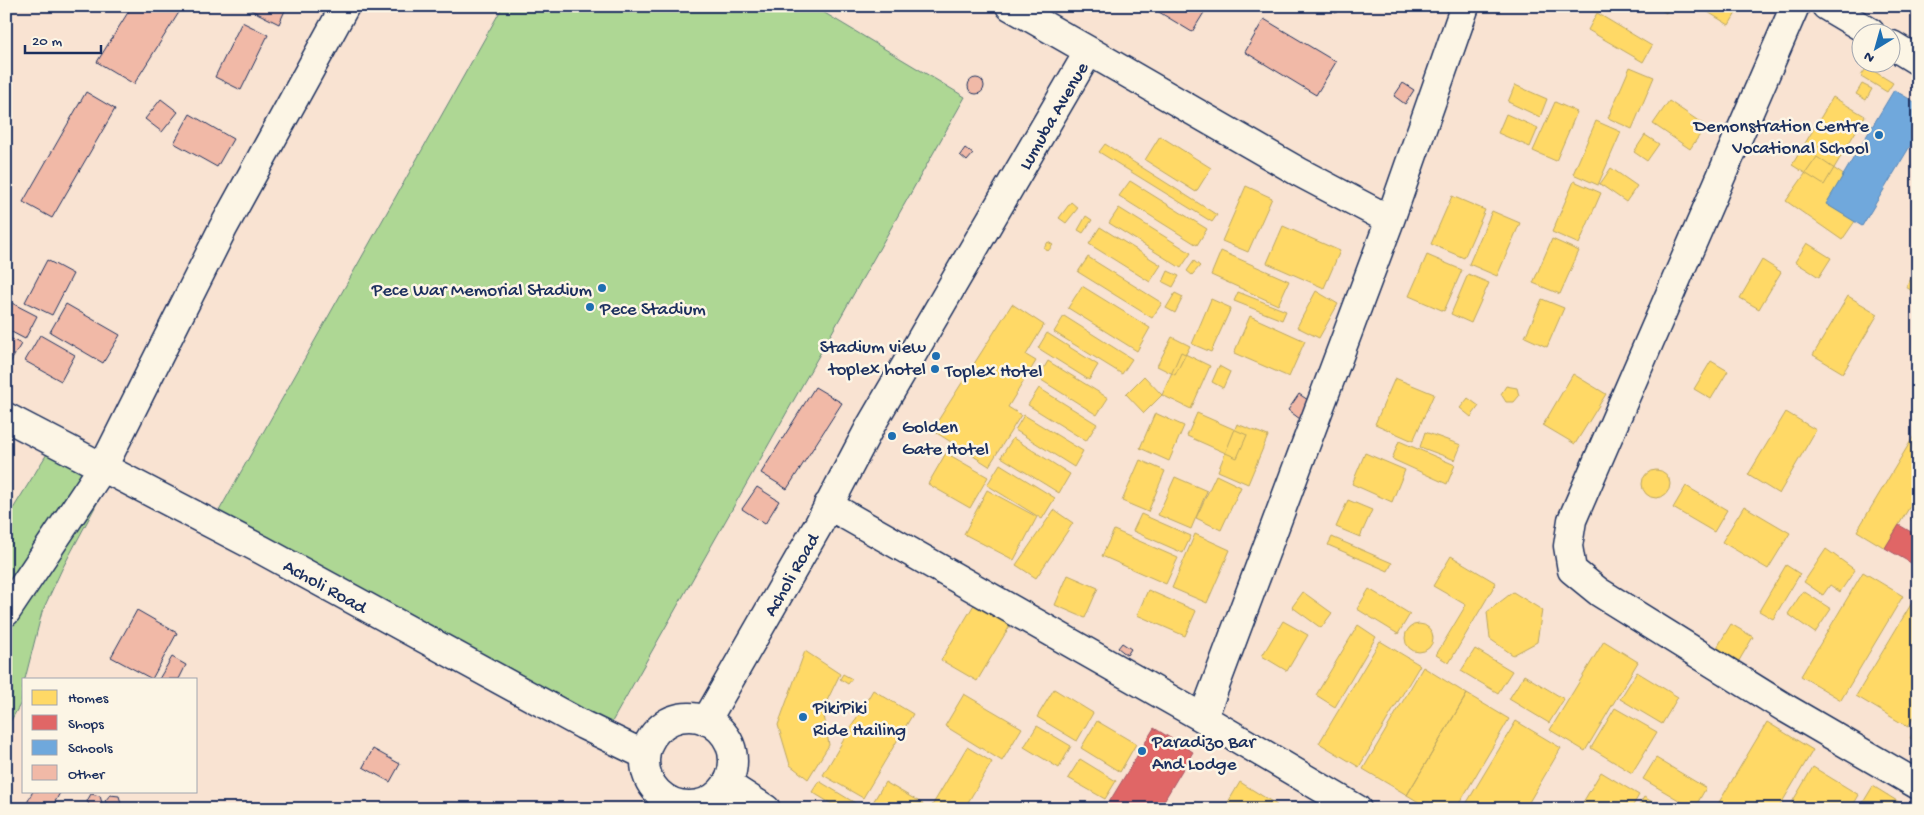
<svg xmlns="http://www.w3.org/2000/svg" width="1924" height="815" font-family="'Gochi Hand',sans-serif">
<style>
.green{fill:#aed794;stroke:#648379}
.homes{fill:#ffd966;stroke:#bba664}
.shops{fill:#e06666;stroke:#a55664}
.schools{fill:#6fa8dc;stroke:#5684b6}
.building{fill:#f1b9a7;stroke:#1b2f5e}
.lines{fill:none;stroke-linecap:round;stroke-linejoin:round}
.minor-casing{stroke:#1b2f5e;stroke-width:31}
.minor{stroke:#fcf5e5;stroke-width:28}
.poi-dot{fill:#1f6fb2;stroke:#fcf5e5;stroke-width:2}
.labels{text-anchor:middle;stroke-width:5;stroke-linejoin:round;paint-order:stroke}
.street-label{font-size:19px;fill:#1b2f5e;stroke:#fcf5e5}
.poi-label{font-size:19px;fill:#1b2f5e;stroke:#fcf5e5;text-anchor:start}
</style>
<rect width="100%" height="100%" fill="#f9e3d2"/>
<filter id="ink" filterUnits="userSpaceOnUse"><feTurbulence type="fractalNoise" baseFrequency=".02" numOctaves="2"/><feDisplacementMap in="SourceGraphic" scale="10" xChannelSelector="R" yChannelSelector="G"/><feConvolveMatrix kernelMatrix="1 2 1 2 8 2 1 2 1" color-interpolation-filters="sRGB"/></filter>
<g filter="url(#ink)">
<!-- green -->
<path class="green" d="M503,6h310l152,91 -365,646 -385,-225z
M53,444l57,35 -48,90 -20,43 -17,67h-1l-3,24 -15,26v-192l5,-25z"/>
<!-- homes -->
<path class="homes" d="M1655,6h15l-4,7z
M1698,6h42l-11,19z
M1597,13l55,33 -9,16 -55,-32z
M1630,67l24,10 -22,52 -24,-11z
M1867,67l26,16 -6,9 -26,-16z
M1862,84l10,5 -6,11 -10,-6z
M1515,85l32,14 -7,18 -32,-15z
M1833,97l32,19 -41,69 -32,-20z
M1669,101l37,25 -16,23 -37,-25z
M1555,102l22,10 -21,49 -23,-10z
M1506,114l32,14 -8,19 -32,-14z
M1596,121l25,11 -23,53 -25,-11z
M1645,135l14,9 -12,17 -13,-9z
M1160,136l51,32 -15,24 -51,-32z
M1105,144l112,71 -5,7 -113,-70z
M1817,157l56,38 -31,45 -56,-39z
M1611,168l26,18 -11,16 -26,-18z
M1130,181l77,48 -10,16 -78,-49z
M1574,181l27,12 -22,51 -27,-12z
M1246,186l26,12 -24,54 -26,-11z
M1452,196l33,14 -21,48 -33,-14z
M1071,202l7,6 -12,15 -7,-5z
M1119,208l72,45 -10,15 -72,-45z
M1492,211l28,12 -23,53 -28,-12z
M1086,216l6,4 -9,13 -5,-3z
M1283,226l57,25 -16,37 -57,-25z
M1100,227l61,38 -11,17 -61,-38z
M1552,239l27,12 -19,43 -27,-11z
M1048,242l5,3 -5,6 -4,-3z
M1807,243l24,15 -12,19 -24,-15z
M1221,251l68,30 -11,24 -67,-30z
M1427,255l35,15 -18,41 -35,-15z
M1088,257l74,46 -10,15 -74,-46z
M1762,260l19,12 -22,37 -19,-11z
M1194,261l6,5 -8,9 -5,-4z
M1918,267v28l-12,-8z
M1168,271l11,5 -6,11 -10,-5z
M1468,274l21,9 -18,40 -20,-9z
M1082,286l68,42 -13,23 -69,-43z
M1316,291l22,13 -19,34 -22,-11z
M1238,292l48,19 -4,9 -48,-19z
M1175,293l8,4 -8,16 -9,-5z
M1848,296l30,18 -35,59 -30,-18z
M1211,299l20,9 -20,44 -19,-8z
M1542,299l22,9 -17,39 -22,-10z
M1012,304l32,21 -18,30 10,6 -28,46 13,8 -32,51 -57,-36z
M1064,316l68,43 -10,15 -68,-42z
M1250,316l55,25 -16,36 -55,-24z
M1047,333l51,32 -9,15 -51,-32z
M1172,337l18,9 -15,29 -18,-9z
M1181,352l29,14 -19,43 -29,-14z
M1048,361l60,37 -11,17 -59,-37z
M1711,361l17,10 -17,28 -17,-10z
M1219,366l11,6 -7,16 -11,-6z
M1573,374l33,20 -31,50 -32,-19z
M1144,376l18,19 -18,18 -18,-19z
M1395,378l39,16 -21,47 -38,-17z
M1506,386l11,2 2,8 -5,6h-8l-5,-8z
M1039,388l58,36 -11,17 -58,-36z
M1468,398l11,8 -8,11 -11,-9z
M1786,412l30,18 -37,64 -31,-19z
M1155,413l29,13 -15,35 -29,-13z
M1197,413l50,22 -10,23 -50,-22z
M1024,415l59,36 -9,16 -59,-37z
M1237,424l31,12 -20,48 -30,-13z
M1918,429v64l-33,55 -28,-17z
M1425,432l36,13 -6,15 -35,-13z
M1013,438l57,36 -11,19 -58,-36z
M1399,441l56,24 -8,19 -55,-25z
M946,453l42,24 -18,31 -42,-24z
M1365,453l40,17 -13,32 -40,-18z
M1140,460l25,11 -17,41 -26,-11z
M1000,464l55,34 -13,21 -55,-34z
M1642 484a14 14 0 1 1 28 0a14 14 0 1 1-28 0Z
M1216,475l25,12 -20,43 -25,-12z
M1175,477l32,14 -16,38 -33,-14z
M1686,486l41,24 -13,22 -41,-24z
M987,490l50,27 -23,43 -50,-26z
M1348,500l24,10 -12,27 -24,-10z
M1744,506l46,27 -22,36 -46,-27z
M1054,510l19,13 -37,55 -20,-13z
M1918,510v14l-7,-4z
M1141,514l50,22 -8,17 -50,-22z
M1114,530l64,28 -12,26 -64,-28z
M1195,534l35,16 -23,53 -35,-15z
M1332,537l60,26 -4,8 -60,-26z
M1826,549l29,21 -15,22 -10,-7 -7,10 -19,-13z
M1451,556l45,27 -47,80 -13,-8 30,-50 -33,-19z
M1786,565l14,9 -27,45 -14,-8z
M1863,572l40,24 -62,104 -40,-24z
M1068,575l30,13 -13,30 -30,-13z
M1369,589l41,25 -12,20 -41,-25z
M1148,590l48,21 -11,25 -48,-21z
M1803,591l28,18 -16,24 -27,-19z
M1303,592l29,21 -11,15 -29,-21z
M1513,592l29,18 -5,32 -24,13 -23,-16 -3,-27z
M1916,596l2,1v113l-10,17 -52,-31z
M975,603l36,21 -34,57 -36,-21z
M1283,621l25,14 -21,36 -25,-15z
M1731,624l22,13 -16,27 -22,-13z
M1405 638a14 14 0 1 1 28 0a14 14 0 1 1-28 0Z
M1358,625l18,12 -41,70 -19,-12z
M1380,641l40,24 -61,102 -40,-24z
M1604,641l34,21 -53,89 -35,-21z
M1475,649l37,22 -14,22 -37,-22z
M805,651l35,23 -17,35 6,36 -21,34 -18,-14 -12,-40z
M1423,667l44,27 -60,101 -44,-26z
M1637,672l41,25 -16,27 -42,-25z
M843,674l9,5 -4,5 -8,-5z
M1524,675l40,24 -15,24 -40,-24z
M1054,689l39,24 -16,28 -40,-24z
M873,690l40,24 -50,84 -40,-23z
M964,694l58,34 -20,33 -57,-35z
M1467,694l42,25 -53,90h-26l-23,-14z
M1615,708l42,24 -25,41 -41,-25z
M1097,721l39,23 -16,28 -39,-24z
M1516,721l45,27 -36,61h-62z
M1767,722l46,28 -35,59h-63z
M1918,725v18l-8,-5z
M1037,726l34,20 -12,22 -35,-21z
M967,747l25,15 -28,47h-34z
M1656,758l50,30 -12,21 -51,-30z
M1080,759l36,22 -11,18 -37,-21z
M1813,767l46,28 -8,14h-63z
M1601,772l38,23 -8,14h-52z
M819,781l41,25 -1,3h-19l-28,-17z
M885,782l38,22 -3,5h-51z
M1240,782l37,23 -2,4h-51z
M1873,786l37,23h-51z
M1644,797l20,12h-27z"/>
<!-- shops -->
<path class="shops" d="M1899,525l19,11v31l-33,-19z
M1154,728l39,24 -34,57h-54z"/>
<!-- schools -->
<path class="schools" d="M1894,90l24,14v29l-56,93 -36,-22z"/>
<!-- building -->
<path class="building" d="M132,6h51l-49,78 -37,-22z
M251,6h36l-8,18 -30,-15z
M1149,6h59l-16,26z
M1324,6h16l-4,7z
M1264,19l72,43 -20,33 -71,-43z
M242,22l26,13 -27,55 -26,-13z
M968 86a8 8 0 1 1 16 0a8 8 0 1 1-16 0Z
M1403,83l11,7 -9,14 -11,-8z
M86,92l29,17 -63,109 -29,-16z
M161,99l17,13 -16,20 -17,-13z
M190,114l43,25 -16,28 -43,-24z
M965,148l8,6 -6,7 -7,-6z
M6,242l6,3 -6,11z
M47,260l26,14 -21,41 -27,-13z
M6,300l31,16 -12,23 -19,-10z
M66,304l54,31 -17,28 -53,-31z
M40,335l35,20 -14,26 -36,-20z
M6,336l15,8 -14,24 -1,-1z
M815,387l27,16 -55,86 -26,-16z
M1299,394l12,8 -11,17 -12,-9z
M757,487l22,14 -14,23 -23,-15z
M137,610l40,23 -25,46 -41,-22z
M1122,643l9,6 -4,6 -9,-7z
M172,657l14,8 -7,14h-20z
M373,749l27,15 -10,18 -27,-15z
M33,791h28l-10,18h-27z
M91,794l9,2 2,7 -4,5h-7l-4,-7z
M110,795l9,1 2,7 -4,6h-7l-5,-8z"/>
<g class="lines">
<!-- minor casing -->
<g class="minor-casing">
<path id="minor" d="M1010,6l79,45
M1795,6l-223,514 -4,26 4,24 27,22 188,117 131,76
M1826,6l44,26
M1892,45l26,16
M6,417l256,133 321,175 62,30
M828,505l375,213 154,91
M6,612l97,-145 120,-239 122,-222
M645 761a44 44 0 1 1 88 0a44 44 0 1 1-88 0Z
M1203,718l187,-498 75,-214
M706,721l113,-197 52,-99 218,-374 210,121 91,48
M727,784l39,25"/>
</g>
<!-- minor -->
<use href="#minor" class="minor"/>
</g>
</g>
<!-- markers -->
<g class="poi-dot">
<circle cx="1879" cy="135" r="5"/>
<circle cx="602" cy="288" r="5"/>
<circle cx="590" cy="307" r="5"/>
<circle cx="936" cy="356" r="5"/>
<circle cx="935" cy="369" r="5"/>
<circle cx="892" cy="436" r="5"/>
<circle cx="803" cy="717" r="5"/>
<circle cx="1142" cy="751" r="5"/>
</g>
<g class="labels">
<!-- street labels -->
<g class="street-label">
<text transform="translate(1052 115) rotate(-60)" y="7">Lumuba Avenue</text>
<text transform="translate(790 574) rotate(-60)" y="7">Acholi Road</text>
<text transform="translate(326 585) rotate(29)" y="7">Acholi Road</text>
</g>
<!-- poi labels -->
<g class="poi-label">
<text x="1869" y="131" text-anchor="end">Demonstration Centre<tspan x="1869" dy="22">Vocational School</tspan></text>
<text x="592" y="295" text-anchor="end">Pece War Memorial Stadium</text>
<text x="600" y="314">Pece Stadium</text>
<text x="926" y="352" text-anchor="end">Stadium view<tspan x="926" dy="22">toplex hotel</tspan></text>
<text x="945" y="376">Toplex Hotel</text>
<text x="902" y="432">Golden<tspan x="902" dy="22">Gate Hotel</tspan></text>
<text x="813" y="713">PikiPiki<tspan x="813" dy="22">Ride Hailing</tspan></text>
<text x="1152" y="747">Paradizo Bar<tspan x="1152" dy="22">And Lodge</tspan></text>
</g>
</g>
<!-- margin -->
<rect width="1924" height="815" fill="none" stroke="#fcf5e5" stroke-width="25"/>
<rect x="12" y="12" width="1899" height="790" fill="none" stroke="#1b2f5e" stroke-width="2" filter="url(#ink)"/>
<!-- legend -->
<rect x="22" y="678" width="175" height="115" fill="#fcf5e5" stroke="#a2a6af"/>
<rect x="32" y="690" width="25" height="15" fill="#ffd966" stroke="#a2a6af"/>
<text x="68" y="702" font-size="15" fill="#1b2f5e">Homes</text>
<rect x="32" y="715" width="25" height="15" fill="#e06666" stroke="#a2a6af"/>
<text x="68" y="728" font-size="15" fill="#1b2f5e">Shops</text>
<rect x="32" y="740" width="25" height="15" fill="#6fa8dc" stroke="#a2a6af"/>
<text x="68" y="752" font-size="15" fill="#1b2f5e">Schools</text>
<rect x="32" y="765" width="25" height="15" fill="#f1b9a7" stroke="#a2a6af"/>
<text x="68" y="778" font-size="15" fill="#1b2f5e">Other</text>
<!-- north arrow -->
<g transform="translate(1876 48) rotate(217)"><circle r="24" fill="#fcf5e5" stroke="#a2a6af"/>
<path d="M0-4L9 19L0 12L-9 19Z" fill="#1f6fb2"/>
<text y="-8" font-size="14" font-weight="bold" text-anchor="middle" fill="#1b2f5e">N</text>
</g>
<!-- scale -->
<path d="M25 45v8h76v-8" fill="none" stroke="#1b2f5e" stroke-width="2.5"/>
<text x="32" y="45" font-size="15" fill="#1b2f5e" stroke="#fcf5e5" stroke-width="4" paint-order="stroke">20 m</text>
</svg>
